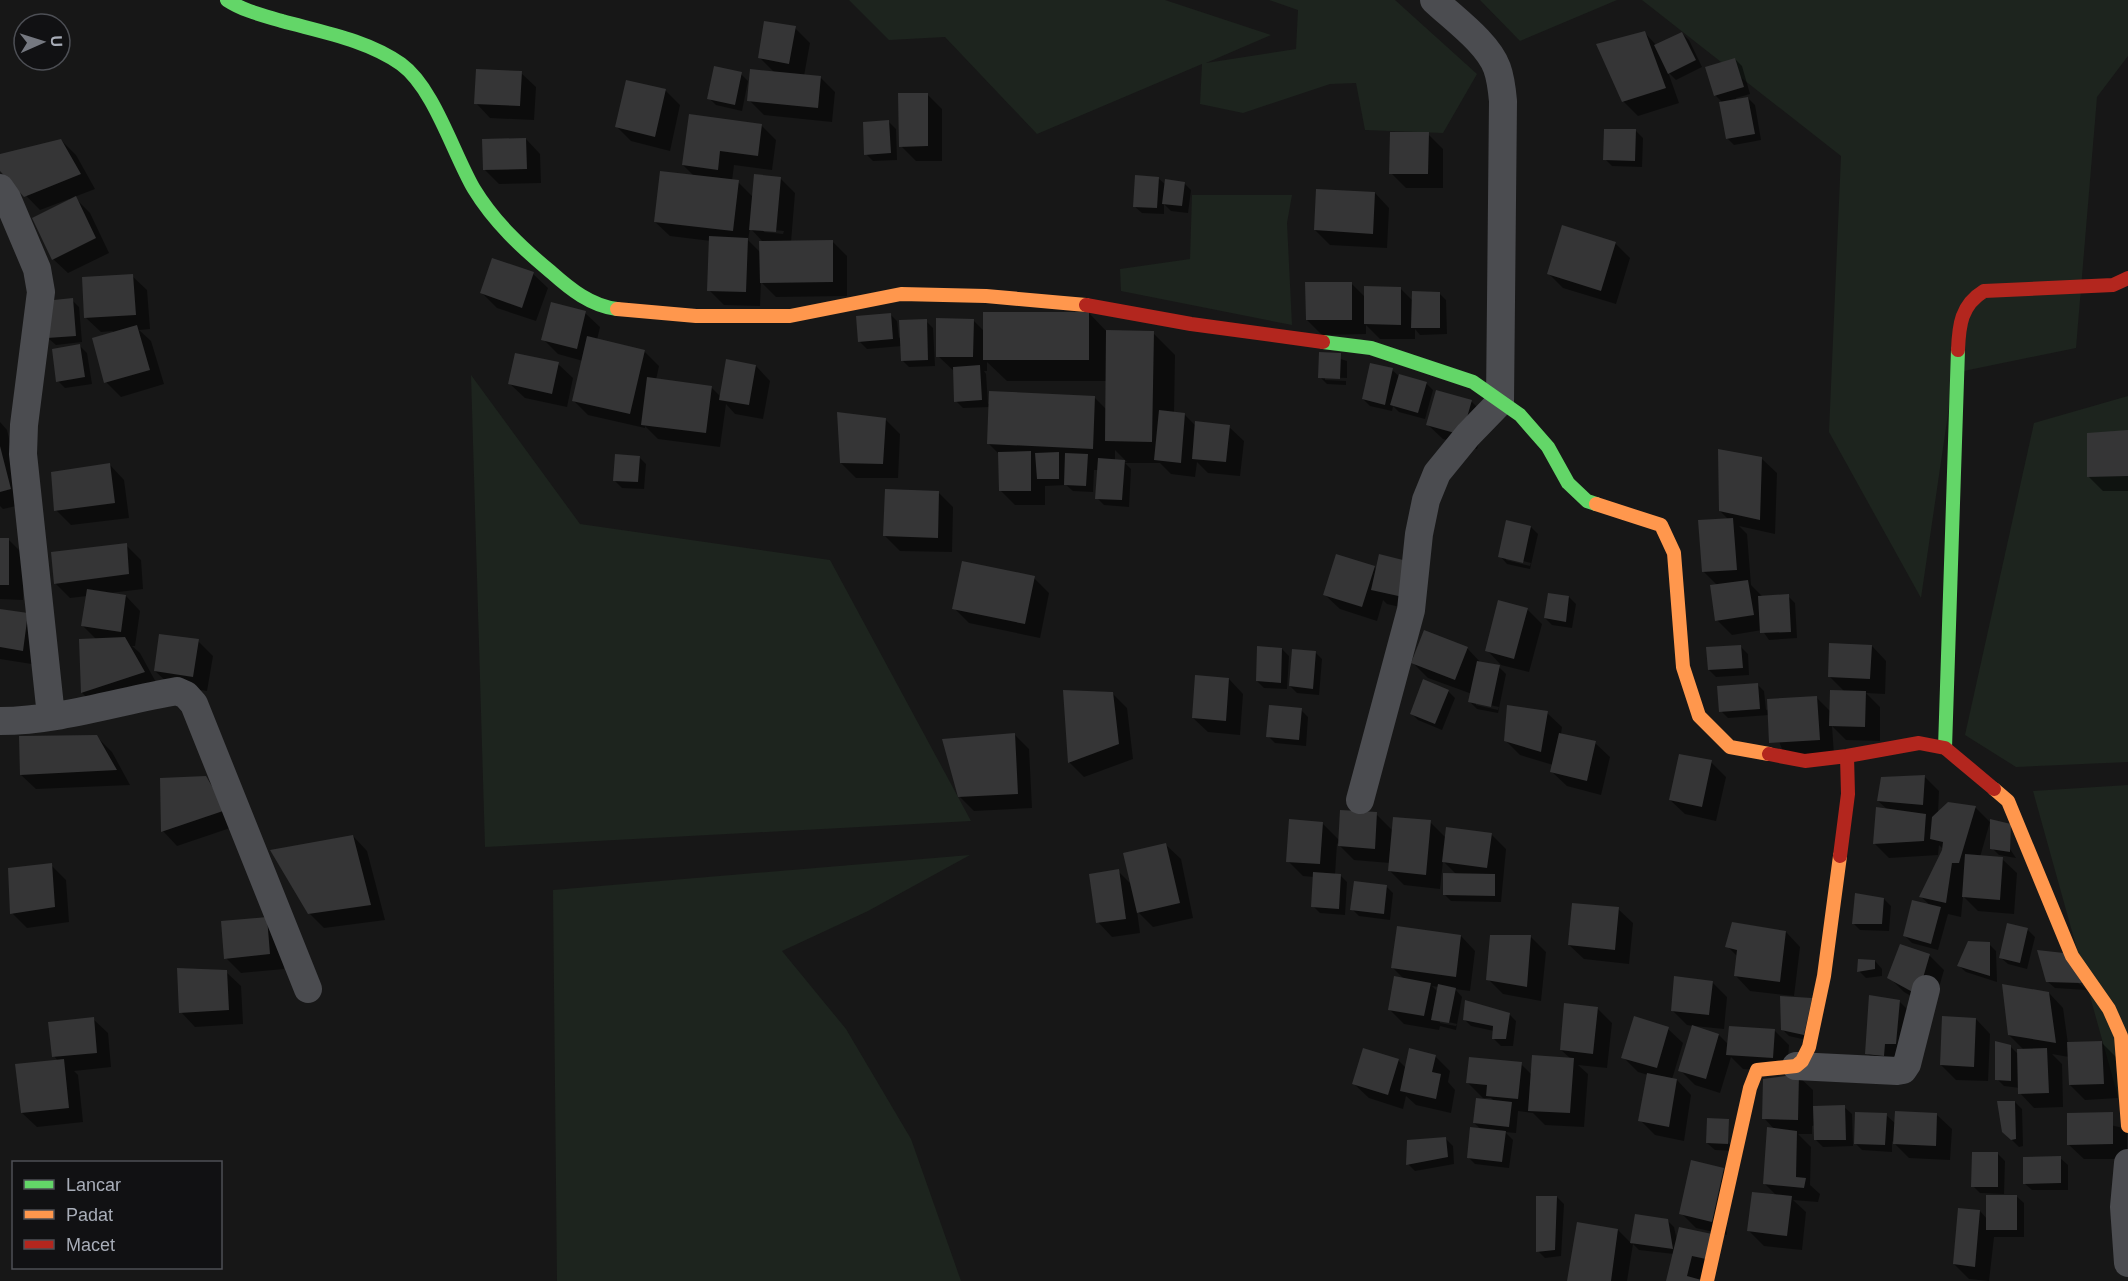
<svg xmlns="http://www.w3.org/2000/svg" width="2128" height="1281" font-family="Helvetica,sans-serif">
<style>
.green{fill:#1d241e}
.shadow{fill:#0007;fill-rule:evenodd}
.building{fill:#353536}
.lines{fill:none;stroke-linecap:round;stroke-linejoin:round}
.street{stroke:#4b4c50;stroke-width:28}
.fast{stroke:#63d668;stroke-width:14}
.slow{stroke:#ff974d;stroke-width:14}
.jam{stroke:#b3261e;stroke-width:14}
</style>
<rect width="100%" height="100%" fill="#171717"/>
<!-- green -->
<path class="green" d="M849,0h316l106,35 -65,28 90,-14 2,-39 -29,-10h126l82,74 -34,59 -78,-3 -9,-47 -26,1 -87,29 -43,-9 2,-40 -165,70 -92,-97 -56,3z
M1480,0h137l-97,41z
M1642,0h486v56l-31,41 -21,251 -122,25 -33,225 -92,-166 12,-276z
M1192,195h100l-5,28 5,102 -171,-34 -1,-22 70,-10z
M471,375l109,149 250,36 141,261 -486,26z
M2128,396v366l-112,5 -51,-32 69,-312z
M2128,785v348l-95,-342z
M970,855l-102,56 -86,40 64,78 65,110 50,142h-404l-4,-391z"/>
<!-- shadow -->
<path class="shadow" d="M795,28l15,15 -6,33 16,1 15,15 -3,30 -68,-7 -15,-15 26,-27 -16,-16z
M1645,33l12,13 25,-13 7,7 13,27 -26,13 -8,-8 11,31 -41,13 -15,-15z
M1735,59l7,7 8,28 -14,4v2l12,-2 7,7 6,35 -27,5 -7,-7 -4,-35 -8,-8z
M521,73l15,14 -2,33 -44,-2 -14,-15z
M741,74l7,7 -6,30 -26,-6 -7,-7z
M627,81l39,10 14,14 -10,46 -39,-10 -14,-14z
M927,94l15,15v52h-26l-15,-15z
M889,122l7,7 1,31 -24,1 -7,-7z
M761,125l15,15 -4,30 -38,-5 -2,16 6,1 15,15 27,-19 15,15 -4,49 41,-1 15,15v40l-71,1 -15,-15 -1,24 -36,-1 -15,-15 2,-49 -41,-5 -15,-14 40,-45 -12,-12zM750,228l13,14 -2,11 -13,-13zM764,229l20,2 -1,3 -19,-2z
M1636,131l7,7 -1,29 -30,-1 -7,-7z
M1428,134l15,15v39h-37l-15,-15z
M526,139l14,15 1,29 -42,1 -14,-14z
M61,140l15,15 19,34 -21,8 16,16 19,40 -41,20 -15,-14 17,-58 -1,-2 -29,11 -40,-41v-13z
M1158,178l8,7 18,-2 7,7 -3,23 -17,-2 -7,-7v10l-22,-1 -8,-7z
M1375,193l14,15 -2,40 -57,-3 -15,-15z
M1615,243l15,15 -14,46 -53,-16 -14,-14z
M533,274l15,14 -12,33 -39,-13 -15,-15z
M132,276l15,14 3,39 -11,1 12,11 13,43 -43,13 -15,-15 7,-51 -12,1 -15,-14z
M1351,283l15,15 34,-10 13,13 26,-8 7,7 1,34 -27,1 -5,-6v10h-35l-14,-14v9l-44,1 -15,-15z
M72,300l7,7 3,35 -26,3 -8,-7z
M585,313l15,14 -3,13 47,11 15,15 -3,14 55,7 10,10 35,-31 14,15 -7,38 -28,-5 -9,-10 -6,43 -62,-8 -13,-13v2l-57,-13 -15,-15 10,-39 -25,-7 -15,-15z
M1089,313l18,19 46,1 22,22 -1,58 11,2 11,11 33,1 15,14 -4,35 -32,-3 -11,-11 -2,15 -24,-3 -11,-11h-35l6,6 -2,38 -25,-2 -7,-7 2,-28h-5l-1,22 -20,-1 -7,-6 -21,1v19h-30l-14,-14 -1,-36 -11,-11 1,-37 -27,1 -7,-7 -2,-30 -16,-15 35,-36 12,12zM987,362l20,19h100v29l-12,-12 -107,6 -2,-30 -2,-3h3zM1115,450l12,12 -12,-1z
M890,314l7,7 2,17 27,-17 7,7 2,38 -26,1 -7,-7v-14l-35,3 -7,-7z
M80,346l7,7 5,31 -27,4 -7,-7z
M1321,353l26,8v17l-22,-1v3l21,1v4l-19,-1 -7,-7z
M558,364l15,14 -6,29 -42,-9 -15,-14z
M1392,370l8,7 26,6 7,7 -8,29 -26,-7 -6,-6 -1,5 -22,-5 -7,-7z
M1437,392l35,10 14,14 -9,33 -34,-10 -15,-14z
M886,420l14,14 -2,44h-42l-15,-15z
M0,422l7,8 18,74 -22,5 -3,-3z
M2128,431v60h-25l-15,-15z
M639,457l7,7 -2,25 -22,-1 -7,-7z
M1762,459l15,14 -2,61 -36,-8 8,8 4,51 12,12 25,-1 7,7 2,35 -28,2 -7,-10 -30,5 -15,-15 1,-34 -15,-15 26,-51 -9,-9z
M110,465l14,15 5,38 -58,7 -15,-15z
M938,492l15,15 -1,45 -52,-1 -15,-15z
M1531,527l7,7 -8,35 -23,-5 -7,-8zM1506,557l25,6 -1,3 -24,-6z
M0,539h8l15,15v46l-23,-1z
M126,545l15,15 2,29 -33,4 16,3 14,15 -5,35h-3l8,7 18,33 -61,21 -15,-14 15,-53 -14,-14 4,-30 -17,2 -15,-15z
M1374,567l3,3 40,41 -30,-7 -4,-4 -6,21 -37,-12 -15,-14z
M1034,578l15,15 -9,45 -71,-15 -15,-15z
M1569,597l7,7 -4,24 -20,-3 -7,-7z
M1527,609l15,15 -13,48 -28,-7 -14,-15z
M0,610l28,5 10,50 -38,-6z
M198,641l15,15 -6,35 -37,-6 -15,-14z
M1872,646l14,15 -1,33 -19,-1 14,14v34l-34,-1 -14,-14 2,29 -49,2 -16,-42 -41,3 -7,-7 36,-27 7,7 2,19 51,-12 14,14 14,-20 -15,-15z
M1741,647l7,7 1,21 -33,2 -7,-7z
M1467,648l14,15 18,4 7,7 -8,39 -21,-4 -7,-7 2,-8 -44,-16 -15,-15zM1476,702l23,5 -1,3 -22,-5z
M1282,649l7,7 -2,33 -23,-1 -7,-7z
M1315,652l7,7 -3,36 -22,-2 -7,-7z
M1229,679l14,15 -3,41 -32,-3 -15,-14z
M1448,691l7,7 -13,32 -24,-10 -7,-7z
M1112,693l15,15 6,51 -49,18 -15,-15z
M1301,710l7,7 -2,29 -31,-3 -7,-7z
M1547,713l15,14 -1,7 34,9 15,14 -9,38 -34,-9 -15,-14 1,-7 -33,-10 -15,-15z
M1014,734l15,15 3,59 -58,3 -15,-15z
M97,737l15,15 18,33 -94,4 -15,-14z
M1711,762l15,15 -10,44 -31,-7 -15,-14z
M1924,776l15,15 -1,22 10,-9 28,4 14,14 -10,35 22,2 15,14 -3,41 -36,-3 -15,-15 -2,21 -13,-3 -10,36 -26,-7 -7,-7 26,-30 -10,-9 23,-47 -5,-5 -1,10 -49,3 -15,-15 14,-33 -10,-9z
M205,777l15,15 19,33 -62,21 -14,-15z
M1376,814l17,17 37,-9 16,16 45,-4 15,15 -5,53 -50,-1 -7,-7 13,-19 -14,-14 -3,28 -36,-4 -14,-14v-8l-36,-3 -17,-17 -2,32h5l7,7 -2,33 -25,-2 -7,-7 1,-29 -11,-1 -15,-15 34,-38 17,17z
M1991,821l25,37 -17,-3 -7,-7z
M353,836l14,15 18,69 -61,8 -15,-15z
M1166,845l15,14 12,59 -40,9 -16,-16 3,22 -28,4 -14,-15 20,-51 14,14z
M51,865l15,15 3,42 -42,6 -15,-15z
M1386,886l7,7 -3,27 -31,-4 -7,-7z
M1884,899l7,7 -2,25 -29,-1 -7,-7z
M1618,909l15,14 -4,41 -45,-5 -15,-14z
M267,919l14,15 3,35 -43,4 -15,-15z
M2028,930l7,7 -8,32 -19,-5 -8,-7z
M1786,932l14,15 -6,49 -44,-5 -14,-15 2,-19 -11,-11z
M1461,936l14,15 -5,40 -15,-2 7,8 -6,33 -16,-4 -1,4 -35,-6 -15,-15 16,-29 -12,-12zM1432,986l7,1 -1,5zM1440,1020l17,4 -1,2 -16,-3z
M1531,937l15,15 -5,49 -38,-7 -15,-15z
M1989,944l7,7 1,31 -31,-10 -7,-6z
M2039,952l48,38 -32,-2 -8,-7z
M1929,955l15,15 -11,38 -29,-16 -15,-15z
M1875,961l7,8v7l-16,2 -7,-7z
M226,972l15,14 2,38 -48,3 -14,-15z
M1712,982l15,15 -3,32 -30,-3 25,9 10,10 46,-14 14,14 -2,27 -44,-3 -12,-12 -11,36 -25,-8 -15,-15 13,-44 -6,-1 -15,-15z
M2049,993l14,15 5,36 33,-2 15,15 2,41 -33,2 -15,-15 -1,-28 -17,-3 10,10 1,43 -29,1 -14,-15v-5l-16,-2 -7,-7 13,-33 9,9 5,-5 -15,-15z
M1782,998l29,43 -22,-5 -7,-7z
M1899,1001l15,15 -3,42 -29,10 -15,-15z
M1597,1008l15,15 -5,45 -29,-3 10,9 -4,53 -39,-2 -12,-12 -15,-2 -2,22 -11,-1 8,8 -4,28 -34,-4 -7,-7 14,-27 -8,-7 21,-21 -4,-4h-8l-15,-15 53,-19 11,11 39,-16 -10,-9z
M1509,1014l7,7 -3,25h-12l-7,-7v-8l-23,-5 -7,-7z
M93,1019l15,14 3,34 -37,4 4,4 5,47 -46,5 -15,-14 36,-52 -4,-5z
M1976,1019l14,15 -2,47 -32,-1 -15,-15z
M1668,1029l15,14 -11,36 5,1 14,15 -7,46 -29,-6 -15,-15 8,-45 -10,-3 -15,-15z
M1435,1056l15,15 -2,11 7,8 -4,23 -35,-8 -10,-9 -3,13 -34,-11 -15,-14 44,-24 8,8z
M1798,1076l15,14v17h31l8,7 1,32 -30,1 -7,-7 -1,-15 -3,1v8h-14l13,13 -1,38 10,9 -2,8 -25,-2 13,12 -4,38 -38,-4 -15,-15 28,-35 -12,-12 10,-54 -11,-12z
M2015,1102l7,7 1,37 -4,1 -11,-11z
M1886,1115l10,9 41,-9 15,14 -2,31 -41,-2 -17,-17v11l-30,-2 -8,-8z
M2069,1115l58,14v30h-43l-15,-14z
M1709,1120l26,31 -20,-1 -8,-7z
M1446,1139l7,7 1,18 -39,7 -7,-7z
M1998,1154l7,7 -1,33 -24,-1 -7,-7z
M2060,1158l8,7v25h-36l-8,-7z
M1724,1169l3,66 -31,-7 -15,-15z
M2016,1196l8,7v34h-30l-5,44 -20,-2 -15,-15 26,-53 7,8z
M1557,1197l7,7 -3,52 -16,2 -7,-7z
M1636,1216l31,4 7,7 3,14 35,-5 -8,45h-37l7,-27 -35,-4 -6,-6 -6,37h-58l49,-51 14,14z"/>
<!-- building -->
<path class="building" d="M764,21l32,5 -7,38 -31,-6z
M1645,31l21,57 -44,14 -26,-58z
M1682,32l14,28 -28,14 -14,-29z
M1735,58l9,29 -30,9 -9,-29z
M714,66l28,6 -7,33 -28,-6z
M476,69l46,2 -2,35 -46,-2z
M750,69l71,7 -3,32 -71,-7z
M626,80l40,9 -11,48 -40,-10z
M898,93h30v53l-29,1z
M1748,97l7,37 -29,5 -7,-37z
M689,114l73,10 -4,32 -38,-5 -2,19 -36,-5z
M889,120l2,33 -27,2 -1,-33z
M1604,129h32l-1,32 -32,-1z
M1390,132h39l-1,42h-39z
M526,138l1,31 -44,1 -1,-31z
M61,139l20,35 -57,23 -24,-26v-17z
M660,171l79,9 -6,51 -79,-9z
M754,174l27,3 -5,55 -27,-2z
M1135,175l24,2 -2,31 -24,-1z
M1165,179l20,3 -3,24 -20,-2z
M1316,189l59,3 -2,42 -59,-4z
M76,196l20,42 -44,22 -20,-42z
M1562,225l54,17 -15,49 -54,-17z
M709,236l39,2 -2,54 -39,-1z
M833,240v42l-73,1 -1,-42z
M492,258l42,14 -12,36 -42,-15z
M133,274l3,41 -52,3 -2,-41z
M1305,282h47v38h-46z
M1364,286l37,1v38l-37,-1z
M1412,291l28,1v36h-29z
M73,298l3,38 -29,2 -3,-37z
M551,302l35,9 -9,38 -36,-9z
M983,312h106v48h-106z
M891,313l2,26 -35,3 -2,-26z
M936,318l38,1 -1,38h-37z
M927,319l1,41 -27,1 -2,-41z
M137,325l13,45 -46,13 -12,-45z
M1106,330l48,1 -2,111 -47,-1z
M587,336l58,14 -15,64 -58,-13z
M80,344l5,33 -29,5 -4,-33z
M1319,352l22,1 -1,26 -22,-1z
M515,353l44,9 -7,32 -44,-10z
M726,359l30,6 -7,40 -30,-5z
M1370,363l23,5 -8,37 -23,-6z
M980,365l2,35 -28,2 -1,-35z
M1399,374l28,8 -9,31 -28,-8z
M647,377l65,9 -6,47 -65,-8z
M1436,390l36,10 -10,35 -36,-10z
M989,391l106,5 -2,53 -106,-5z
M1159,410l26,3 -4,50 -27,-3z
M837,412l49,6 -3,46 -43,-1z
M1195,421l35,4 -4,37 -34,-3z
M2128,430v46l-41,1v-44z
M0,446l11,43 -11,3z
M1718,449l44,8 -2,63 -41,-9z
M1031,451v40h-32l-1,-39z
M1059,452v27h-22l-2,-26z
M1065,453l23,1 -2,32 -22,-1z
M615,454l25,2 -2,26 -25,-1z
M1098,458l27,2 -3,40 -27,-1z
M110,463l5,40 -61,8 -3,-39z
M885,489l54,2 -1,47 -55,-2z
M1733,518l4,52 -35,2 -4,-52z
M1506,520l25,6 -8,37 -25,-6z
M0,538h9v47h-9z
M127,543l2,31 -75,10 -3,-32z
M1336,554l39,12 -13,41 -39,-12z
M1379,554l32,8 -8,35 -32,-7z
M962,561l73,15 -10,48 -73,-15z
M1748,580l6,35 -39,6 -5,-36z
M87,589l39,6 -5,37 -40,-6z
M1548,593l21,3 -3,26 -22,-4z
M1789,594l2,38 -31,1 -2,-37z
M1498,600l30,8 -14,51 -29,-8z
M0,609l28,4 -5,38 -23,-4z
M1424,630l44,17 -13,33 -44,-17z
M159,634l40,5 -6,38 -39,-6z
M125,637l20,35 -64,21 -2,-54z
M1829,643l43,2 -2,34 -42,-2z
M1741,645l2,23 -35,2 -2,-23z
M1257,646l25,2 -1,35 -25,-2z
M1292,649l24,2 -3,38 -24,-3z
M1477,661l23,4 -9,42 -23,-5z
M1195,675l34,3 -3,43 -34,-3z
M1423,679l26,11 -14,34 -25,-10z
M1758,683l2,26 -41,3 -2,-26z
M1063,690l50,2 6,52 -51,19z
M1830,690l36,1 -1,36 -36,-1z
M1817,696l3,44 -51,3 -2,-44z
M1269,705l33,3 -3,32 -33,-3z
M1507,705l41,6 -7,41 -37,-11z
M1015,733l3,61 -60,3 -16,-58z
M1559,733l37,8 -9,40 -37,-9z
M97,735l20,35 -97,5 -1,-39z
M1679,754l33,6 -10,47 -33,-7z
M1925,775l-2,30 -46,-4 4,-24z
M206,776l20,34 -65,22 -1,-54z
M1948,802l28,4 -17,57h-7l-6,40 -27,-6 23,-47 1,-8 -13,-3 2,-22z
M1876,807l50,7 -2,27 -51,3z
M1340,810l37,2 -2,37 -37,-3z
M1393,817l38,3 -5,55 -38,-4z
M1289,819l34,3 -3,42 -34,-2z
M1990,819l21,5 -1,28 -20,-3z
M1446,827l46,6 -5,35 -45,-6z
M353,835l18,70 -63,9 -38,-64z
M1166,843l14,60 -43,10 -14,-60z
M1965,854l38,3 -3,43 -38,-3z
M52,863l3,44 -45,7 -2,-46z
M1119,869l7,50 -30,4 -7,-49z
M1313,872l28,2 -2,35 -28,-2z
M1443,873l52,1v22l-52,-1z
M1354,881l33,4 -3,29 -34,-4z
M1855,893l29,5 -2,26h-30z
M1912,900l29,7 -10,37 -28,-8z
M1572,903l47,4 -4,43 -47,-5z
M267,917l3,37 -46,5 -3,-38z
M1732,922l54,9 -6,51 -46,-6 3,-26 -12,-3z
M2007,923l21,5 -8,35 -21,-5z
M1397,926l64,9 -5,42 -65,-9z
M1490,935h41l-4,52 -41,-7z
M1968,941l22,1v34l-33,-10z
M1900,944l30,10 -12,41 -31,-17z
M2037,950l27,3 18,30 -36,-1z
M1858,959l17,1v9l-18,3z
M177,968l50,2 2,40 -50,3z
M1394,976l37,7 -7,33 -36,-6z
M1674,976l39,5 -4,34 -38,-4z
M1438,984l18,4 -7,35 -18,-3z
M2002,984l47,8 7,51 -48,-8z
M1869,995l31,5 -4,44h-11l-1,12 -19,-2z
M1780,996l32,2 -8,37 -23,-5z
M1465,1000l45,13 -4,26h-14l1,-13 -30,-6z
M1564,1003l34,4 -5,47 -33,-4z
M1634,1016l35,11 -12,41 -36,-10z
M1942,1016l34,2 -2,49 -34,-2z
M94,1017l3,36 -45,4 -4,-35z
M1692,1025l27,9 -13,45 -28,-8z
M1729,1026l46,3 -2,29 -47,-3z
M1995,1041l16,4v36l-16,-1z
M2102,1041l2,43 -35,1 -2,-43z
M1363,1048l36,11 -11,36 -36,-11z
M1409,1048l27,7 -4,17 9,2 -5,25 -36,-8z
M2047,1048l2,45 -31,1 -1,-45z
M1532,1055l42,3 -4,55 -42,-2z
M1469,1057l53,5 -4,37 -32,-3 1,-11 -21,-2z
M64,1059l5,49 -48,5 -6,-49z
M1647,1073l30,6 -8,48 -31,-6z
M1799,1074l-1,46 -36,-1 1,-40z
M1476,1098l36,4 -3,25 -36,-4z
M1997,1101h18l1,38 -5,1 -9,-8z
M1845,1105l1,35h-32l-1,-34z
M1895,1111l42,2 -1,33 -43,-2z
M1855,1112l32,1 -2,32 -31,-1z
M2113,1112v32l-46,1v-32z
M1707,1118l22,1 -1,25 -22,-1z
M1470,1127l36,4 -4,31 -35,-4z
M1767,1127l30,4 -1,46 10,1 -2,10 -41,-4z
M1446,1137l2,20 -42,8 1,-25z
M1972,1152h26v35h-27z
M2061,1156v27l-38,1v-27z
M1691,1160l33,8 -12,54 -33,-8z
M1752,1192l40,4 -5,40 -40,-5z
M1986,1195h31v35h-31z
M1536,1196h21l-2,54 -19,2z
M1958,1208l22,2 -5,57 -22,-3z
M1635,1214l33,5 5,30 -43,-6z
M1577,1222l41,7 -7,52h-44z
M1679,1227l33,7 -6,25 -14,-3 -5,20 18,5h-39z"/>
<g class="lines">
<!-- street -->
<path class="street" d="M0,188l7,10 30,71 4,23 -17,133 -1,29 28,262
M0,721c59,0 119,-20 177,-30l9,4 8,9 114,285
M1360,800l51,-190 8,-76 7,-34 11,-27 31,-38 32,-33 3,-301c-1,-11 -2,-22 -6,-33 -9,-25 -43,-49 -63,-68
M1796,1066l101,5 6,-1 4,-6 19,-75
M2128,1163l-4,44 4,56"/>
<!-- fast -->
<path class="fast" d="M227,0c17,11 35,15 55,21 40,11 85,19 119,43 33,24 52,89 73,125 20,33 48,59 77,83 19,17 40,34 66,37
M1323,342l48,6 102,34 47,33 28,32 20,36 19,18 9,3
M1945,748l13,-398"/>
<!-- slow -->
<path class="slow" d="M617,309l79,7h94l111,-22 85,2 100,9
M1596,504l65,21 13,28 9,114 16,49 31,31 39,7
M1994,789l14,12 64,155 37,53 12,27 7,90
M1707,1281l43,-193 7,-18 39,-4 6,-5 7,-14 15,-71 16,-120"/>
<!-- jam -->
<path class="jam" d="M1086,305l105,19 132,18
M1958,350c1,-25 3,-45 26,-59l129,-6 15,-7
M1769,754l36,7 42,-5 72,-13 26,5 49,41
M1840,856l8,-62 -1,-38"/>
</g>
<!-- legend -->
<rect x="12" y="1161" width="210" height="108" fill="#111113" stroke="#4d4f55" stroke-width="1.5"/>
<rect x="24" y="1180" width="30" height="9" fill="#63d668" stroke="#4d4f55" stroke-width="1.5"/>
<text x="66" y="1191" font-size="18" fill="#a8adb8">Lancar</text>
<rect x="24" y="1210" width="30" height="9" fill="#ff974d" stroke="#4d4f55" stroke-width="1.5"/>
<text x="66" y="1221" font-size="18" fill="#a8adb8">Padat</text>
<rect x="24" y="1240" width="30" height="9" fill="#b3261e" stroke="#4d4f55" stroke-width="1.5"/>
<text x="66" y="1251" font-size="18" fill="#a8adb8">Macet</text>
<!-- north arrow -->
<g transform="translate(42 42) rotate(87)"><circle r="28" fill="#111113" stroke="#4d4f55" stroke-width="1.5"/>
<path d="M0-4.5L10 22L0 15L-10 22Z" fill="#757880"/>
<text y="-9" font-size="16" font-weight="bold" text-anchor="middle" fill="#a8adb8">U</text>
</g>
</svg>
